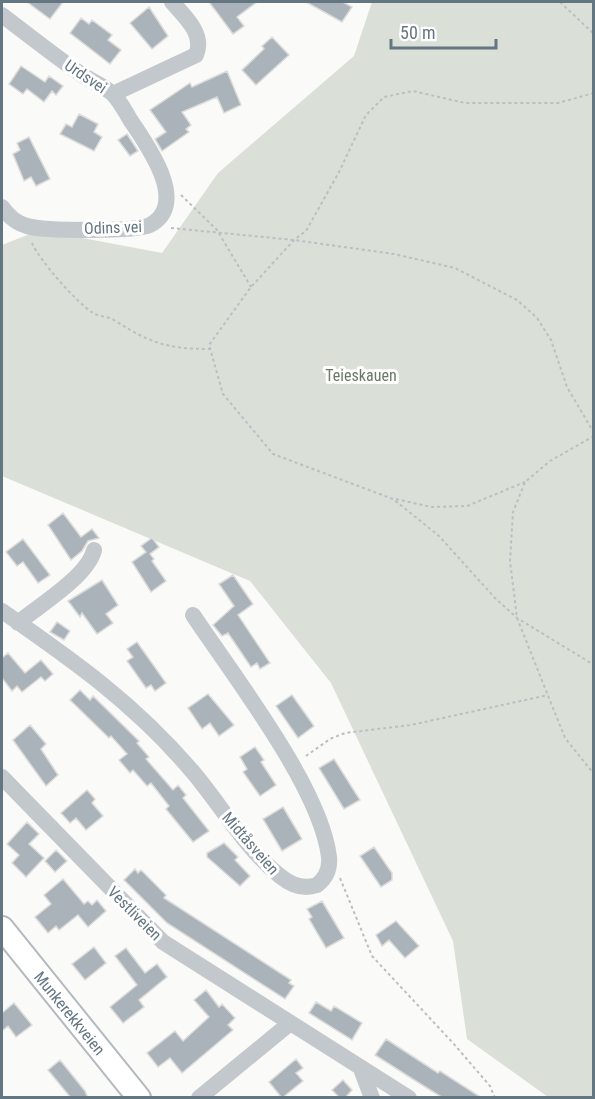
<svg xmlns="http://www.w3.org/2000/svg" width="595" height="1099" font-family="'Roboto Condensed',sans-serif">
<style>
.green{fill:#dadfd7}
.building{fill:#aab3b9;stroke:#dcdcda;stroke-width:1.5}
.lines{fill:none;stroke-linecap:round;stroke-linejoin:round}
.secondary-casing{stroke:#b3babf;stroke-width:26}
.path{stroke:#bbbfc2;stroke-width:2;stroke-dasharray:3 3;stroke-linecap:butt}
.minor{stroke:#c3c8cc;stroke-width:16}
.secondary{stroke:#fff;stroke-width:22}
.labels{text-anchor:middle;stroke-width:6;stroke-linejoin:round;paint-order:stroke}
.street-label{font-size:16px;fill:#657683;stroke:#fff}
.park-label{font-size:16px;fill:#687a64;stroke:#fff}
</style>
<rect width="100%" height="100%" fill="#fafaf8"/>
<!-- green -->
<path class="green" d="M372,2h221v1095h-45l-81,-58 -14,-98 -122,-258 -81,-102 -248,-105v-231l38,-15 122,23 56,-80 136,-117z"/>
<!-- building -->
<path class="building" d="M27,2h36l-13,17z
M209,2h48l-20,15 7,9 -11,8z
M306,2h37l9,5 -10,15z
M149,7l19,29 -16,13 -22,-26z
M81,18l8,6 3,-4 20,15 -4,5 13,10 -11,14 -40,-31z
M272,37l17,18 -33,30 -14,-15 22,-21 -2,-3z
M21,66l24,16 4,-6 14,10 -7,9 -4,-4 -8,11 -17,-13 -4,5 -14,-10z
M227,71l14,34 -17,8 -7,-16 -35,15 9,13 -5,4 3,3 -27,19 -7,-12 11,-7 -16,-22 40,-27 2,4z
M79,114l19,10 -4,8 8,5 -8,14 -34,-17 6,-10 6,3z
M127,134l11,17 -8,5 -12,-16z
M29,137l21,42 -14,7 -5,-9 -7,4 -11,-27 7,-4 -3,-7z
M63,513l18,24 11,-8 7,9 -11,3 -6,10 -11,9 -23,-35z
M152,538l7,9 -9,7 4,5 -2,2 14,20 -15,11 -19,-30 14,-10 -5,-6z
M23,539l27,36 -12,8 -15,-21 -6,4 -11,-14z
M233,575l20,29 -15,11 32,48 -10,6 -3,-6 -6,4 -23,-34 -6,3 -9,-11 21,-19 -15,-22z
M102,580l16,25 -12,9 7,9 -16,11 -15,-21 -2,4 -12,-16z
M57,622l13,9 -6,9 -14,-8z
M137,642l29,41 -11,8 -4,-6 -5,3 -19,-27 6,-4 -6,-8z
M8,653l17,20 16,-13 12,14 -8,7 -4,-4 -19,15 -5,-6 -5,5 -10,-13v-20z
M80,690l10,10 3,-4 46,45 -2,2 12,14 -3,2 27,31 5,-5 8,10 -3,3 26,33 -16,11 -27,-33 3,-3 -18,-23 -4,3 -14,-16 -3,3 -11,-13 8,-6 -16,-18 -2,2 -39,-38z
M208,694l26,31 -15,11 -9,-13 -8,6 -14,-21z
M292,695l22,31 -16,12 -22,-32z
M30,725l16,19 -5,5 17,26 -12,11 -33,-46z
M255,747l9,13 -3,2 15,23 -16,11 -17,-24 4,-3 -7,-12z
M334,759l26,41 -16,9 -25,-41z
M87,790l8,9 -3,4 11,13 -17,14 -10,-12 -6,5 -9,-10z
M283,807l19,32 -20,12 -19,-32z
M27,822l12,12 -10,10 15,14 -18,19 -14,-14 7,-8 -12,-11z
M224,843l14,14 -3,3 15,16 -10,10 -33,-29v-4z
M374,847l18,26v7l-11,7 -21,-31z
M56,850l11,11 -12,11 -10,-11z
M135,869l3,4 3,-3 25,25 -2,3 127,82 -2,3 5,3 -9,13 -118,-76 -43,-43z
M63,879l21,25 4,-3 4,4 5,-5 9,11 -18,16 -10,-12 -19,15 -3,-4 -8,7 -13,-16 16,-13 -7,-9z
M322,901l22,37 -18,10 -17,-29 3,-2 -5,-8z
M396,921l23,25 -14,12 -16,-18 -7,6 -6,-11z
M94,947l12,16 -21,17 -13,-16z
M126,948l19,25 12,-9 10,13 -28,23 5,7 -21,16 -13,-16 27,-22 -22,-29z
M206,990l13,17 3,-3 13,14 -7,7 5,5 -51,43 -12,-15 -12,9 -11,-14 28,-22 8,10 26,-24 -15,-17z
M316,1002l15,9 3,-5 28,17 -10,17 -43,-27z
M14,1003l18,22 -16,12 -8,-11 -6,5v-18z
M386,1039l52,34 2,-2 42,27h-39l-32,-20 -36,-23z
M296,1059l7,9 -7,5 7,8 -21,17 -13,-16z
M60,1060l25,31 3,7h-17l-23,-28z
M343,1080l9,10 -7,8h-5l-8,-8z"/>
<g class="lines">
<!-- secondary casing -->
<g class="secondary-casing">
<path id="secondary" d="M2,928l137,170"/>
</g>
<!-- path -->
<path class="path" d="M560,2l34,32
M594,93l-36,10h-93l-52,-12 -29,6 -18,18 -27,57 -33,59 -12,9 -43,47 -42,58 14,49 50,60 120,45 46,37 56,62 22,20 77,47
M181,195l36,35 34,57
M171,228l123,12 100,14 61,14 62,32 20,18 14,22 16,47 27,46
M32,243c8,18 44,59 61,70 6,4 15,3 21,7 36,23 53,29 96,29
M594,436l-44,25 -25,21 -12,30 -3,49 7,57 48,120 29,36
M396,499l35,8 36,-1 58,-24
M306,756l24,-17 15,-6 66,-8 137,-30
M340,878l32,78 81,87 37,43 5,12"/>
<!-- minor -->
<path class="minor" d="M2,15c25,19 50,39 76,57 11,8 26,14 35,22 7,7 13,19 18,27 16,24 59,83 19,104 -14,7 -107,6 -123,1 -11,-3 -19,-10 -25,-19
M113,94l83,-39c9,-21 -11,-38 -24,-53
M2,611c72,50 133,93 190,160 29,34 53,77 88,105 11,9 23,14 37,9 9,-7 13,-17 12,-28 -8,-69 -96,-182 -136,-242
M18,623c22,-18 70,-47 76,-73
M2,777l161,165 246,156
M361,1069l11,29
M199,1098l90,-74"/>
<!-- secondary -->
<use href="#secondary" class="secondary"/>
</g>
<g class="labels">
<!-- street labels -->
<g class="street-label">
<text transform="translate(86 76) rotate(34)" y="6">Urdsvei</text>
<text transform="translate(113 227) rotate(-2)" y="6">Odins vei</text>
<text transform="translate(251 843) rotate(49)" y="6">Midtåsveien</text>
<text transform="translate(135 913) rotate(45)" y="6">Vestliveien</text>
<text transform="translate(70 1013) rotate(51)" y="6">Munkerekkveien</text>
</g>
<!-- park labels -->
<g class="park-label">
<text x="361" y="381">Teieskauen</text>
</g>
</g>
<!-- border -->
<rect width="595" height="1099" fill="none" stroke="#657683" stroke-width="6"/>
<!-- scale -->
<path d="M391 39v9h105v-9" fill="none" stroke="#657683" stroke-width="3"/>
<text x="400" y="39" font-size="18" fill="#657683" stroke="#ffffff" stroke-width="4.5" paint-order="stroke">50 m</text>
</svg>
